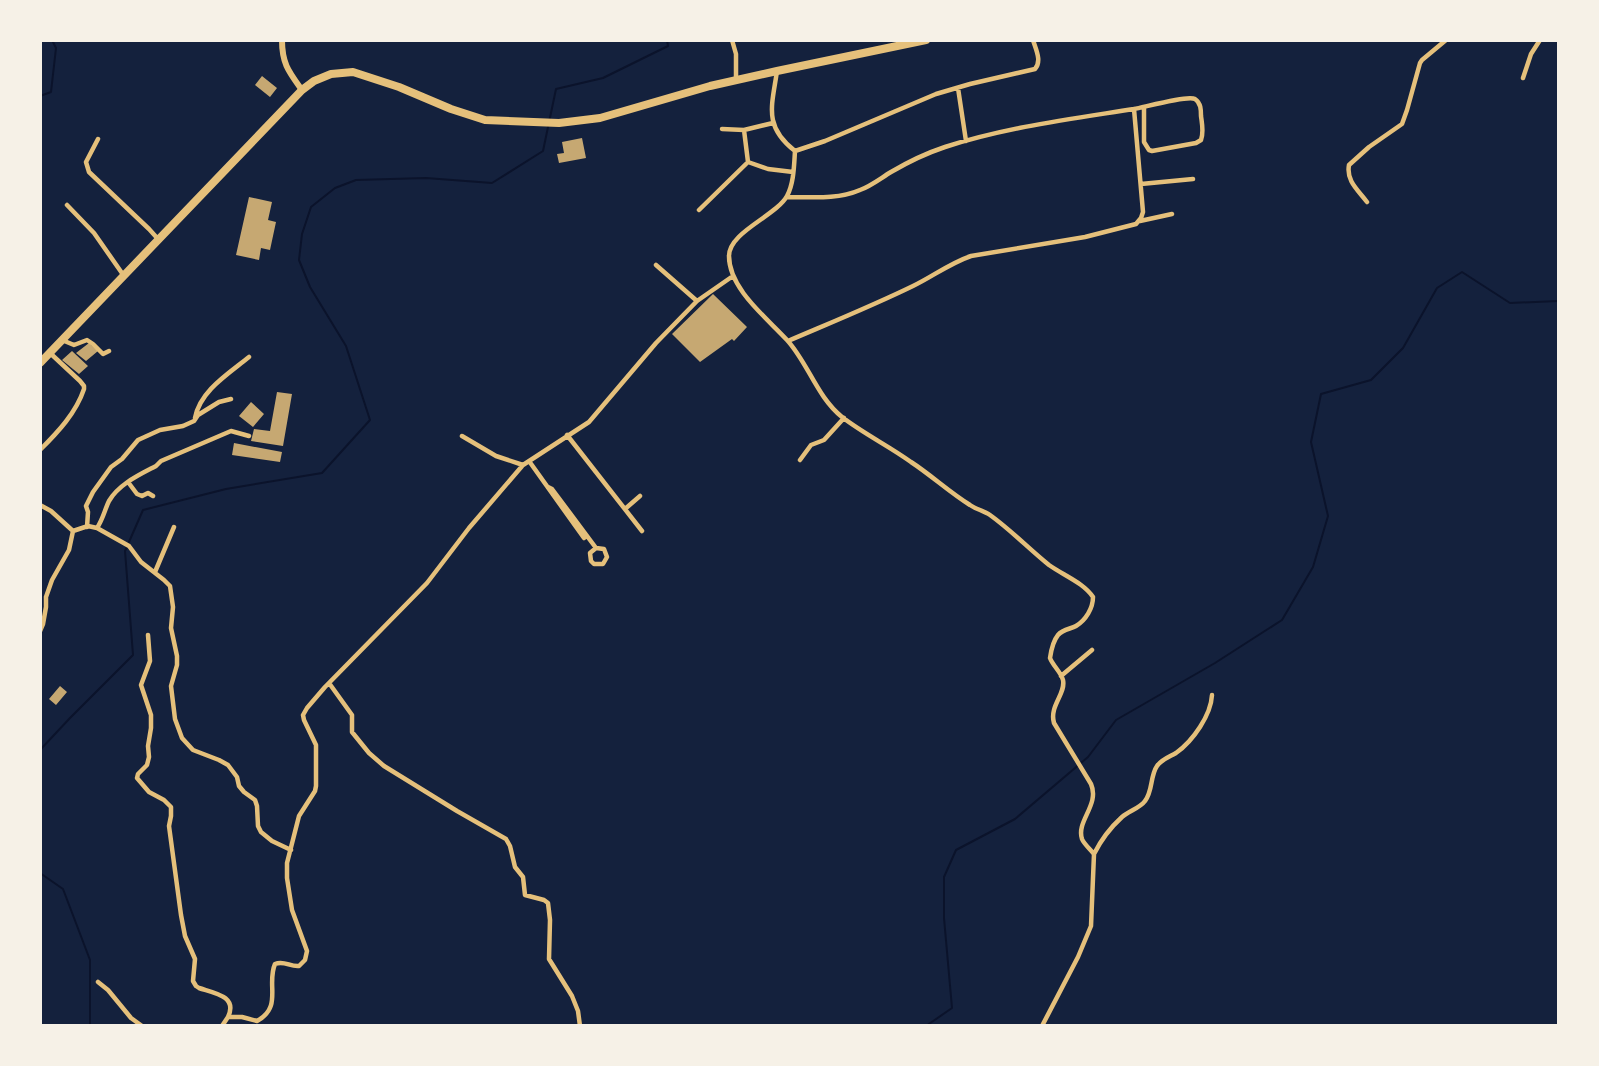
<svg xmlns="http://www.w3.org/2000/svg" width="1599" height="1066" font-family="Jost,sans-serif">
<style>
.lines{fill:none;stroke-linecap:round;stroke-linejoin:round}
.stream{stroke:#0b132b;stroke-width:2}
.building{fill:#c6a872}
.minor{stroke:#e5c07b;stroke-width:4.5}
.tertiary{stroke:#e5c07b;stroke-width:6}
.trunk{stroke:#e5c07b;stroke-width:8}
</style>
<rect width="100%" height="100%" fill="#14213d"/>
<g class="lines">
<!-- stream -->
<path class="stream" d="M40,96l11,-4 5,-44 -4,-8
M40,750l30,-32 63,-63 -8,-104 18,-41 83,-21 96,-16 48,-53 -24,-74 -36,-59 -11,-27 3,-26 9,-27 24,-19 21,-8 70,-2 66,5 51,-32 13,-62 47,-11 65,-32 -1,-6
M40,873l23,16 27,71v66
M926,1026l26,-18 -8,-90v-41l12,-27 59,-31 73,-62 28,-37 99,-57 67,-43 31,-53 15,-51 -17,-74 10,-48 50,-14 32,-32 34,-60 25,-16 48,31 48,-2"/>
</g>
<!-- building -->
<path class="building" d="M262,76l15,12 -7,9 -15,-12z
M582,138l4,20 -27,5 -2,-9 7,-1 -2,-11z
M249,197l23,5 -4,18 8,2 -6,28 -9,-2 -2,12 -23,-5z
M713,294l34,33 -13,14 -2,-2 -32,23 -28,-28z
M89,343l9,8 -12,10 -10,-8z
M72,351l16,15 -9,8 -17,-14z
M277,392l15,2 -9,52 -32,-5 3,-12 16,2z
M251,402l13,12 -11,13 -14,-11z
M234,443l48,9 -2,10 -48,-7z
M60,686l7,6 -11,13 -7,-6z"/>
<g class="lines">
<!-- minor -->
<path class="minor" d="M732,40l4,14v26
M777,71c-5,35 -14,55 18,80 -1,14 -1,32 -8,45 -11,20 -58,36 -58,60 0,33 38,62 58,84 21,23 30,57 55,77 22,17 47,29 69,45 20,13 38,30 59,43 6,4 14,6 20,10 21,15 39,34 59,50 14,10 35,18 44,32 0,11 -7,23 -17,29 -5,3 -13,3 -18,9 -4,5 -7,16 -8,23 3,8 11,14 13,22 3,14 -14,26 -9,43l37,61c9,21 -15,37 -9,55 2,5 8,10 12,15l-3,72 -13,31 -36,69
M1523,78l8,-24 9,-14
M958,88l8,53
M1134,109c11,-2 54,-14 61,-10 6,4 6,11 6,17 1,8 3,16 0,24l-5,3 -44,8 -3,-1 -5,-8v-35
M722,129l22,1 29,-7
M744,130l4,32 20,7 25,3
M98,139l-12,23 3,10 60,57 9,10
M795,151l30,-10 111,-47 34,-10 65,-15c7,-8 1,-19 -2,-29
M1141,184l52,-5
M787,197c24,0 50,3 73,-7 11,-4 21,-12 31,-18 17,-10 36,-19 54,-25 62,-20 126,-28 189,-38l9,103 -2,6 -5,6 -51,13 -114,19c-21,7 -39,21 -58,30 -41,20 -83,37 -125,55
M1367,202c-9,-12 -21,-21 -18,-37l20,-18 33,-23 5,-14 13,-47 2,-3 24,-20
M67,205l27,28 30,43
M699,210l49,-48
M1140,221l32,-7
M656,265l41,36
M62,340l12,5 13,-5 6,4 10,10 6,-3
M195,418c5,-27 33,-44 54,-61
M567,435l75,96
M462,436l34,20 27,9
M40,450c18,-18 36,-37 44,-61v-3l-4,-5 -30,-28
M800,460l11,-15 13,-5 20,-22
M529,461l55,77
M128,482l9,12 5,2 6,-3 5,3
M548,487l4,2 44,59 8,1 3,8 -4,7h-9l-3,-3 -1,-8 6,-5
M40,505l11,6 22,20
M625,509l15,-13
M87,527l1,-15 -2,-6 7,-14 18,-25 11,-8 16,-19 22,-10 23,-4 11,-5 4,-6 21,-13 12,-3
M97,528c6,-9 8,-19 12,-27 10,-17 30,-26 47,-35l5,-5 70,-30 18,5
M73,531l15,-5 9,2 32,18 12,16 23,18 6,6 3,21 -2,21 6,28v9l-6,21 4,33 7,19 11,12 26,10 9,5 9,12 2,9 5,6 11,8 2,6 1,20 3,6 11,9 19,9
M155,572l19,-45
M40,631l3,-7 3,-17v-10l6,-17 17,-30 4,-19
M148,635l2,26 -9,24 10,30v13l-3,18 1,11 -2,8 -9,9 -1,4 12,14 15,8 7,7v9l-2,10 12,89 4,21 10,23 -2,22 3,5 3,2c15,5 39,8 29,29
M1061,676l31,-26
M329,683l23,32v17l17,21 15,13 73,45 49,28 4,7 5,21 8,10 2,18 19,5 4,3 2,17 -1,39 23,37 6,15 2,15
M1094,854c7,-14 17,-27 28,-37 7,-6 18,-9 23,-16 8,-10 5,-25 12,-35 5,-7 12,-9 19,-13 17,-12 35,-38 36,-58
M98,982l10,8 23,28 11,8
M257,1021c26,-14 9,-37 18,-57 9,-4 15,3 24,2l6,-6 2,-9 -15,-41 -5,-32v-15l12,-47 16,-25 1,-5v-41l-12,-25 -1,-5 4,-7 18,-21 102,-104 42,-55 54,-63 66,-43 67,-79 41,-42 36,-25
M222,1026l6,-9h14l15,4"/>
<!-- tertiary -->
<path class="tertiary" d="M282,40c0,24 7,32 20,50"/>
<!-- trunk -->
<path class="trunk" d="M40,363l262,-273 12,-9 17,-7 22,-2 46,15 52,22 34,11 74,3 41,-5 110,-32 67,-15 149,-31"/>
</g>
<!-- border -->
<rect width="1599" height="1066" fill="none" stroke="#f6f1e7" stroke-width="84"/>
</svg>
